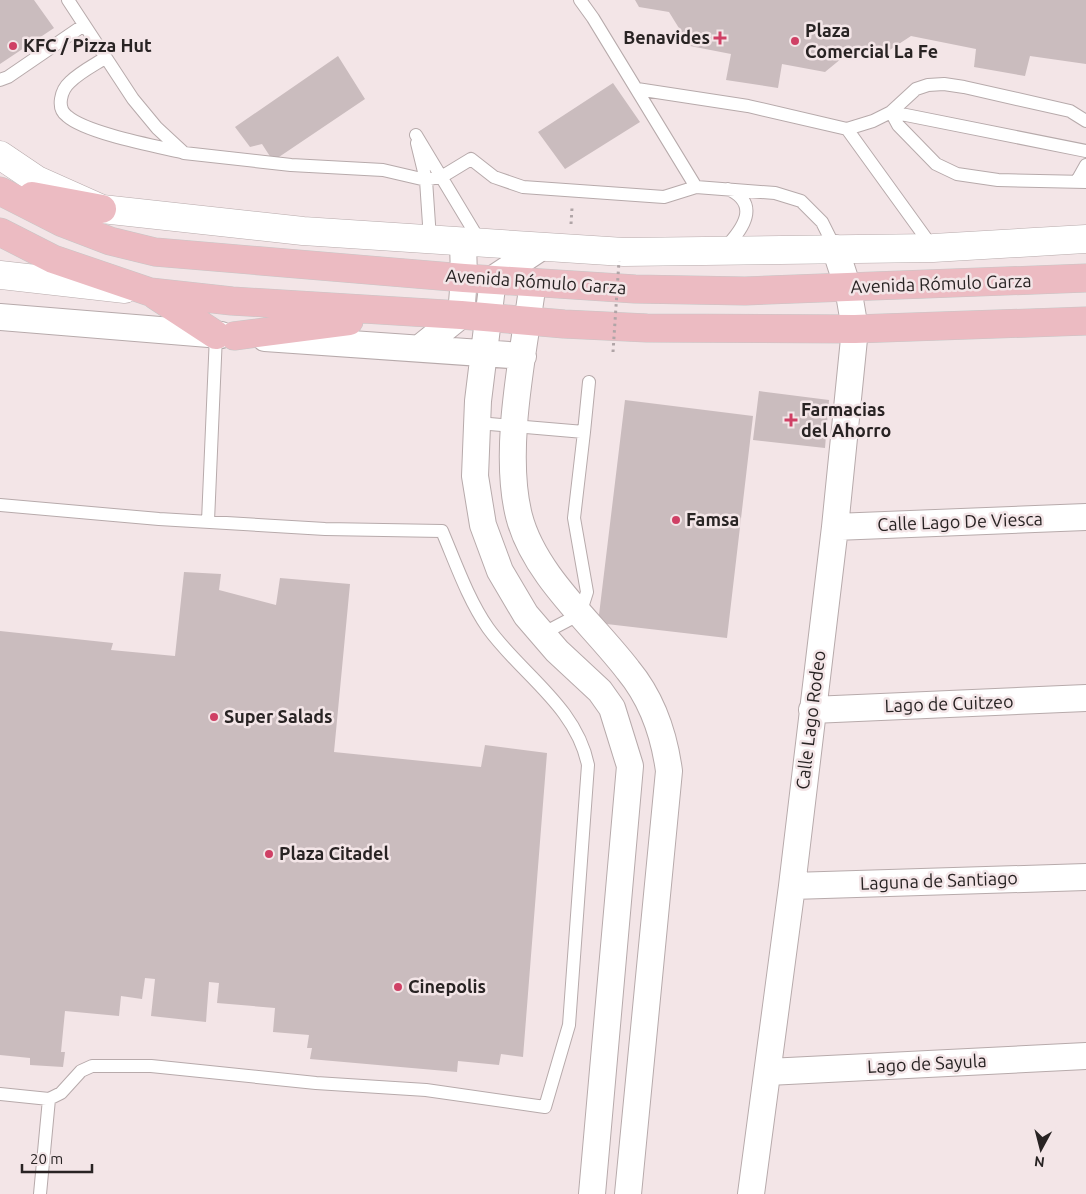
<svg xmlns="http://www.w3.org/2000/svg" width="1086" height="1194" font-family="Ubuntu,sans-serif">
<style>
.building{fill:#cabcbe}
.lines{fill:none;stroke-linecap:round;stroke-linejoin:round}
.service-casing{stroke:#b7aaab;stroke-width:14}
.minor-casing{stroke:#b7aaab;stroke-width:28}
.tertiary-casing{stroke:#b7aaab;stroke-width:29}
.primary-casing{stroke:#c7c6c6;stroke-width:29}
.path{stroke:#b0a5a7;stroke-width:3;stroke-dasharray:2.5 4;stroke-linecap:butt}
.service{stroke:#fff;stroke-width:12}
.minor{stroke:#fff;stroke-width:26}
.tertiary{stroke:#fff;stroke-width:28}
.primary{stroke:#ecbbc2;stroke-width:28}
.path-bridge{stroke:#b0a5a7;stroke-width:3;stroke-dasharray:2.5 4;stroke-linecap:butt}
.poi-dot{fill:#cf4065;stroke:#f3e5e7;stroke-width:2}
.labels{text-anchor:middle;stroke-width:5;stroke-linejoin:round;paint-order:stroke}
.poi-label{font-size:18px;font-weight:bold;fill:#282323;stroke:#f3e5e7;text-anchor:start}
.street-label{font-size:18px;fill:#282323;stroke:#f3e5e7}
</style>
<rect width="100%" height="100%" fill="#f3e5e7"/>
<!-- building -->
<path class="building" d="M0,0h34l20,28 -54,36z
M635,0h451v64l-56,-8 -5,20 -51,-9 2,-18 -65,-13 -29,19 -29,-6 -28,23 -43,-8 -4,24 -52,-8 5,-26 -41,-8 -21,-34 -30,-5z
M338,56l27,43 -92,62 -11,-17 -12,3 -15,-20z
M613,83l27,39 -75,47 -27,-37z
M759,391l70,9 -4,48 -72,-8z
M625,400l128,16 -26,222 -129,-15z
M184,572l37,2 -2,16 57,15 4,-27 70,6 -16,168 147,15 4,-22 62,8 -24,304 -22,-3 -2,11 -41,-4 -1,11 -147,-13 2,-11h-5l2,-13 -36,-3 2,-24 -58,-5 2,-20 -10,-1 -3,40 -55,-6 4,-37 -10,-1 -3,21 -21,-3 -2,20 -54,-5 -4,41h4l-2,15 -33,-2v-7l-30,-3v-424l113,12 -2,7 64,6z"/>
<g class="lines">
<!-- service casing -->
<g class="service-casing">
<path id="service" d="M68,0l65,99 24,29 27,25 107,12 92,5 43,10 17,-4 28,-17 23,18 29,10 141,10 32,-10 79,6 26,8 21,21 13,26
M580,0l13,18 103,169
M105,58c-11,7 -25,14 -35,24 -9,8 -14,26 -3,34 19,17 88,30 114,36
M0,80l8,-3 76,-52
M637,89l111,17 99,23 26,-8 18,-9 25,-23 12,-4 16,-1 20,3 106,24 16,10
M891,112l7,13 38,39 21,10 41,6 88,2
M891,112l195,39
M847,129l86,119
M416,135l65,108
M417,143l9,37 4,59
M1077,181l9,-16
M725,248c18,-19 36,-44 3,-59
M478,423l106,9 -10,86 13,74 -7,22 -38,20
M584,432l5,-50
M0,505l159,14 166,10 117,2c14,33 26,68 46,97 33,46 88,78 100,137l-19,260 -24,82 -119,-17 -110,-7 -165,-17h-59l-11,5 -20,22 -12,6 -49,-5
M208,521l8,-186
M40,1194l9,-95"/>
</g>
<!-- minor casing -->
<g class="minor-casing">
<path id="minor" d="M540,248l-47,31 -15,122 -3,75 8,49 17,46 26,44 31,36 43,40 12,17 18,58 -38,428
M533,282c-9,69 -31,167 -14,234 15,59 73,107 109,154 24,29 36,64 41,101l-41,423
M0,317l221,18
M265,338l258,18
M420,348l41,-33 3,-37 -1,-36
M835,527l251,-10
M812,710l274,-12
M792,886l294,-9
M768,1072l318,-16
M751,1194l41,-308 43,-359 20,-198 -7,-41 -13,-40"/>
</g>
<!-- tertiary casing -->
<g class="tertiary-casing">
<path id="tertiary" d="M0,155l37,25 65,29 201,22 321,21 309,-4 153,-9
M0,275l125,14"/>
</g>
<!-- primary casing -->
<g class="primary-casing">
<path id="primary" d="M0,191l63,32 47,18 45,11 309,26 171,11 110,2 341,-13
M32,196l70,13
M0,232l53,27 97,33 82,9 229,14 103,9 83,4 208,1 231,-8
M155,295l61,40
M234,336l115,-15"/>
</g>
<!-- path -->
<path class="path" d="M571,224l1,-16"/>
<!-- service -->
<use href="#service" class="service"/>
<!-- minor -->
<use href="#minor" class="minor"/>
<!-- tertiary -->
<use href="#tertiary" class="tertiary"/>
<!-- primary -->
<use href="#primary" class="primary"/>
<!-- path-bridge -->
<path class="path-bridge" d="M613,352l6,-91"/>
</g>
<!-- markers -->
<g class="poi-dot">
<path d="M717.5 30.5h5v5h5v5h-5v5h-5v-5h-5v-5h5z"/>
<circle cx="795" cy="41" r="5"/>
<circle cx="13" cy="46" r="5"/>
<path d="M788.5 412.5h5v5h5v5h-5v5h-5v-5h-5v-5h5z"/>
<circle cx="676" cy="520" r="5"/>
<circle cx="214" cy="717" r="5"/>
<circle cx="269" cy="854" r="5"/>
<circle cx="398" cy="987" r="5"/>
</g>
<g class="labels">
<!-- poi labels -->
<g class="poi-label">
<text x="805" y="37">Plaza<tspan x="805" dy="21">Comercial La Fe</tspan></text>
<text x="710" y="44" text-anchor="end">Benavides</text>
<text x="23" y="52">KFC / Pizza Hut</text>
<text x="801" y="416">Farmacias<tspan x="801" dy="21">del Ahorro</tspan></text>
<text x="686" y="526">Famsa</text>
<text x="224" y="723">Super Salads</text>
<text x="279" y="860">Plaza Citadel</text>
<text x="408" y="993">Cinepolis</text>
</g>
<!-- street labels -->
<g class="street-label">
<text transform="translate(536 282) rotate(4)" y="6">Avenida Rómulo Garza</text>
<text transform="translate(941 284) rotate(-2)" y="6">Avenida Rómulo Garza</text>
<text transform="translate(960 522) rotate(-2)" y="6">Calle Lago De Viesca</text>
<text transform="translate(949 704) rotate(-2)" y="6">Lago de Cuitzeo</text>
<text transform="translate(811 720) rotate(-83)" y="6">Calle Lago Rodeo</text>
<text transform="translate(939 881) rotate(-2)" y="6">Laguna de Santiago</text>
<text transform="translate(927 1064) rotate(-3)" y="6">Lago de Sayula</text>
</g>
</g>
<!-- north arrow -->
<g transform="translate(1041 1149) rotate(187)" stroke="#f3e5e7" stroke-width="4" paint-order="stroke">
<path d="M0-4L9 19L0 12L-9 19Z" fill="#282323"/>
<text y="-8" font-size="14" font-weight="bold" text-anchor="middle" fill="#282323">N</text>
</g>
<!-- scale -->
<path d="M22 1164v8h70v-8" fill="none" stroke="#282323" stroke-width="2.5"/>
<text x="30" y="1164" font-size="15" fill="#282323" stroke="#f3e5e7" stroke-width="4" paint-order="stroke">20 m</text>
</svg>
